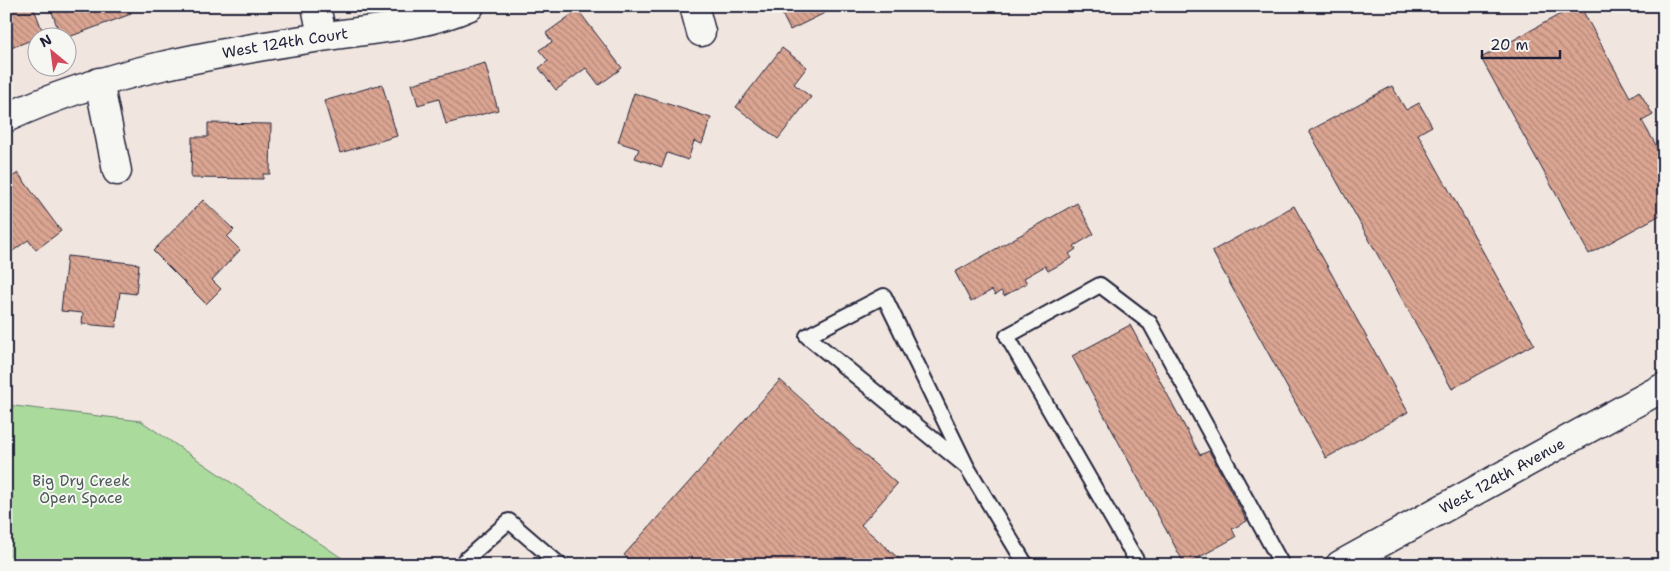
<svg xmlns="http://www.w3.org/2000/svg" width="1670" height="571" font-family="'Shantell Sans',sans-serif">
<style>
.park{fill:#aadb9c;stroke:#667e6c}
.building{fill:url(#building-back-hatch);stroke:#22223b}
.lines{fill:none;stroke-linecap:round;stroke-linejoin:round}
.service-casing{stroke:#22223b;stroke-width:18}
.minor-casing{stroke:#22223b;stroke-width:31}
.tertiary-casing{stroke:#22223b;stroke-width:31}
.service{stroke:#f6f6f2;stroke-width:14}
.minor{stroke:#f6f6f2;stroke-width:28}
.tertiary{stroke:#f6f6f2;stroke-width:28}
.labels{text-anchor:middle;stroke-width:4;stroke-linejoin:round;paint-order:stroke}
.street-label{font-size:15px;fill:#22223b;stroke:#f6f6f2}
.park-label{font-size:15px;fill:#4b5a58;stroke:#f6f6f2}
</style>
<defs>
<pattern id="building-back-hatch" width="6" height="6" patternUnits="userSpaceOnUse" patternTransform="scale(1.25)"><rect width="6" height="6" fill="#dba592"/><path d="M-1 5l2 2M0 0l6 6M5-1l2 2" fill="none" stroke="#b18678"/></pattern>
</defs>
<rect width="100%" height="100%" fill="#f1e6df"/>
<filter id="ink" filterUnits="userSpaceOnUse"><feTurbulence type="fractalNoise" baseFrequency=".02" numOctaves="2"/><feDisplacementMap in="SourceGraphic" scale="10" xChannelSelector="R" yChannelSelector="G"/><feConvolveMatrix kernelMatrix="1 2 1 2 8 2 1 2 1" color-interpolation-filters="sRGB"/></filter>
<g filter="url(#ink)">
<!-- park -->
<path class="park" d="M6,405l135,16 211,144h-346z"/>
<!-- building -->
<path class="building" d="M6,6h27l11,29 -38,15z
M57,6h71l3,8 -65,24h-5l-10,-29z
M778,6h56l1,2 -45,22z
M1078,6h54v2l-54,3z
M1575,6h5l50,91 9,-6 14,24 -11,6 22,38v54l-75,41 -108,-196z
M578,10l44,58 -23,17 -13,-17 -30,22 -17,-22 9,-7 -9,-11 13,-8 -6,-9z
M782,48l25,19 -13,17 17,13 -33,42 -42,-32z
M485,63l13,47 -52,14 -7,-25 -21,6 -6,-21z
M382,84l15,52 -57,17 -16,-52z
M1392,86l14,24 13,-7 13,23 -14,8 116,210 -82,45 -143,-258z
M634,93l77,25 -9,26 -8,-3 -6,19 -21,-7 -5,14 -27,-9 4,-9 -21,-7z
M208,123l63,1 -1,50h-7v5l-72,-1 1,-41h16z
M18,173l43,58 -25,19 -8,-10 -22,16v-75z
M203,200l31,30 -7,7 13,13 -28,30 9,9 -15,15 -53,-53z
M1077,203l17,31 -20,12 2,3 -7,5 3,4 -24,13 -3,-5 -21,12 3,5 -23,13 -3,-5 -6,4 -3,-5 -21,12 -16,-30z
M1294,206l114,206 -82,46 -114,-207z
M67,256l72,8 -3,30 -16,-2 -4,35 -34,-3 1,-11 -22,-2z
M1130,325l70,130 9,-4 38,70 -15,8 4,8 -51,28 -113,-209z
M780,380l117,104 -36,41 45,40h-271l-11,-10z"/>
<g class="lines">
<!-- service casing -->
<g class="service-casing">
<path id="service" d="M967,467l-160,-131 77,-40 83,171 59,98
M469,565l-5,-4 45,-40 51,44
M1139,565l-132,-229 93,-51 50,38 132,242"/>
</g>
<!-- minor casing -->
<g class="minor-casing">
<g id="minor">
<path d="M316,6l6,30"/>
<path d="M694,6l7,26"/>
<path d="M99,82l18,89"/>
<path id="s1" d="M6,118c99,-46 208,-65 316,-81 50,-8 101,-10 148,-31"/>
</g>
</g>
<!-- tertiary casing -->
<g class="tertiary-casing">
<g id="tertiary">
<path id="s2" d="M1340,565l324,-178"/>
</g>
</g>
<!-- service -->
<use href="#service" class="service"/>
<!-- minor -->
<use href="#minor" class="minor"/>
<!-- tertiary -->
<use href="#tertiary" class="tertiary"/>
</g>
</g>
<g class="labels">
<!-- street labels -->
<g class="street-label">
<text dy="5" stroke="none"><textPath href="#s1" startOffset="290">West 124th Court</textPath></text>
<text dy="5" stroke="none"><textPath href="#s2" startOffset="185">West 124th Avenue</textPath></text>
</g>
<!-- park labels -->
<g class="park-label">
<text x="81" y="486">Big Dry Creek<tspan x="81" dy="17">Open Space</tspan></text>
</g>
</g>
<!-- margin -->
<rect width="1670" height="571" fill="none" stroke="#f6f6f2" stroke-width="25"/>
<rect x="12" y="12" width="1645" height="546" fill="none" stroke="#22223b" stroke-width="2" filter="url(#ink)"/>
<!-- north arrow -->
<g transform="translate(52 52) rotate(331)"><circle r="24" fill="#f6f6f2" stroke="#a1a1a9"/>
<path d="M0-4L9 19L0 12L-9 19Z" fill="#d1495b"/>
<text y="-8" font-size="14" font-weight="bold" text-anchor="middle" fill="#22223b">N</text>
</g>
<!-- scale -->
<path d="M1482 50v8h78v-8" fill="none" stroke="#22223b" stroke-width="2.5"/>
<text x="1490" y="50" font-size="15" fill="#22223b" stroke="#f6f6f2" stroke-width="4" paint-order="stroke">20 m</text>
</svg>
